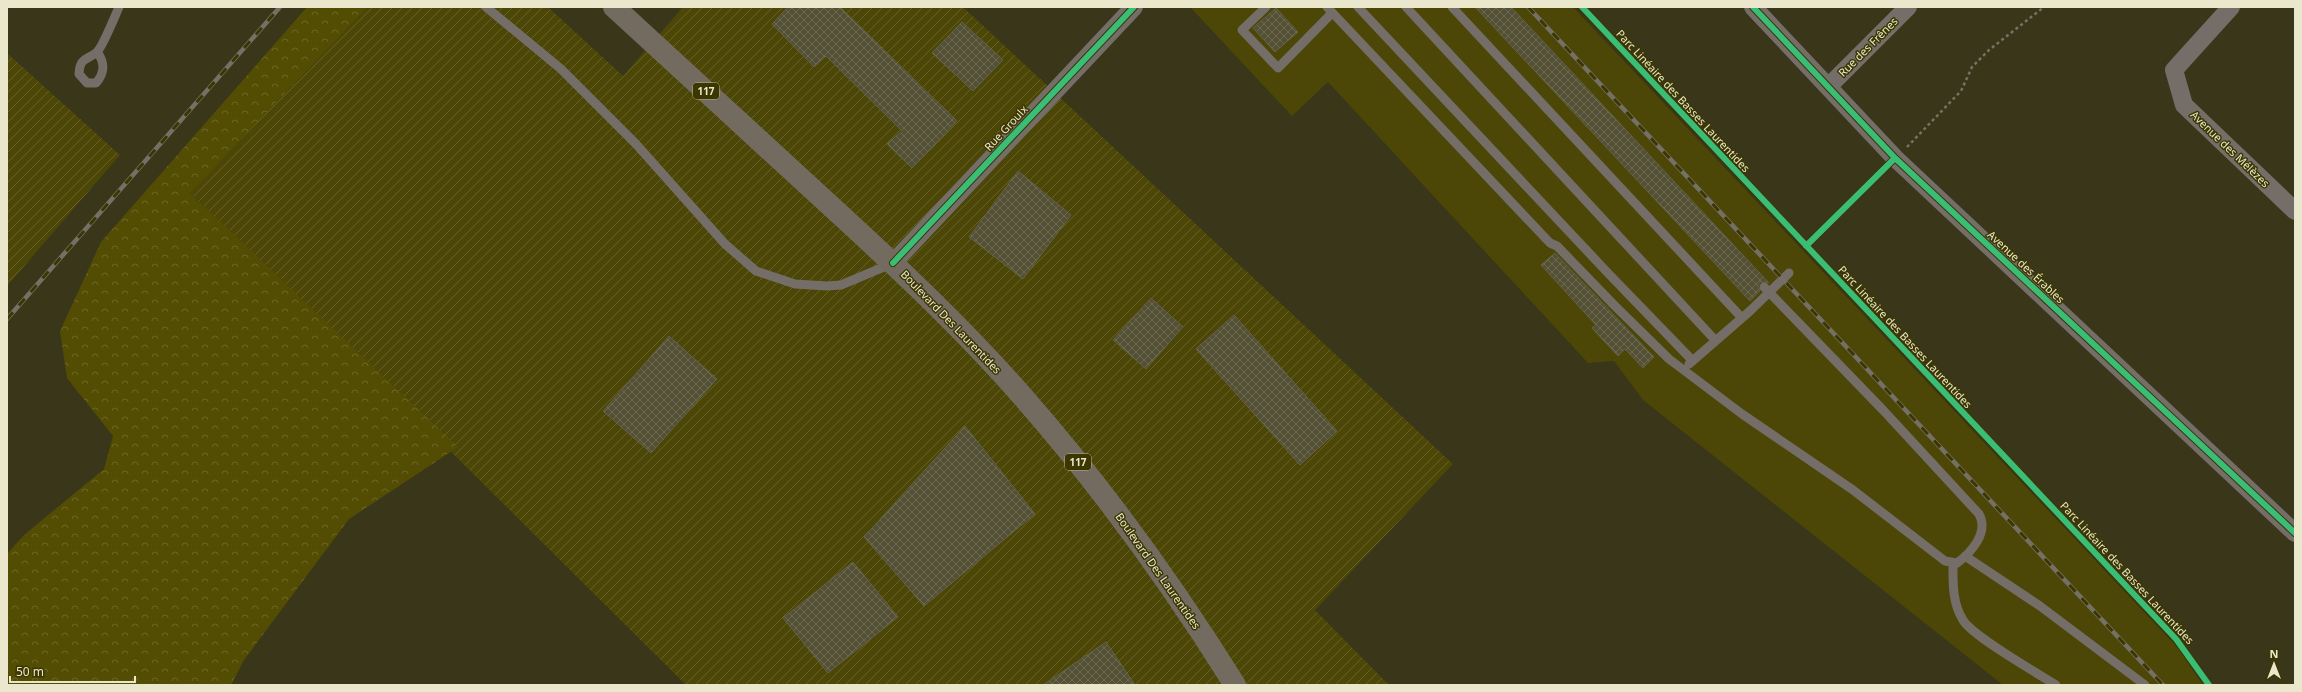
<svg xmlns="http://www.w3.org/2000/svg" width="2302" height="692" font-family="'Noto Sans',sans-serif">
<style>
.built{fill:#4c4607}
.industrial{fill:url(#industrial-furrows)}
.forest{fill:url(#forest-crowns)}
.building{fill:url(#building-cross-hatch);stroke:#64614a}
.lines{fill:none;stroke-linecap:round;stroke-linejoin:round}
.path{stroke:#777268;stroke-width:2.5;stroke-dasharray:3 3;stroke-linecap:butt}
.lane{stroke:#746d68;stroke-width:9}
.street{stroke:#746d68;stroke-width:18}
.primary{stroke:#736b60;stroke-width:22}
.rail-casing{stroke:#757066;stroke-width:4.5}
.rail{stroke:#3c3700;stroke-width:3;stroke-dasharray:9;stroke-linecap:butt}
.cycleway-casing{stroke:#3c3700;stroke-width:8}
.cycleway{stroke:#3abd76;stroke-width:6}
.labels{text-anchor:middle;stroke-width:3;stroke-linejoin:round;paint-order:stroke}
.shield{fill:#3c3700;stroke:#b6b290;stroke-width:1}
.shield-label{font-size:10px;font-weight:bold;fill:#eae7cd}
.street-label{font-size:11px;fill:#eae7cd;stroke:#3c3700}
</style>
<defs>
<pattern id="industrial-furrows" width="10" height="10" patternUnits="userSpaceOnUse"><rect width="10" height="10" fill="#4c4607"/><path d="M-1 1l2-2M0 10L10 0M9 11l2-2" fill="none" stroke="#66612a"/></pattern>
<pattern id="forest-crowns" width="20" height="18" patternUnits="userSpaceOnUse"><rect width="20" height="18" fill="#534c03"/><path d="M2 6a3 3 0 1 1 6 0M12 15a3 3 0 1 1 6 0" fill="none" stroke="#6c6627"/></pattern>
<pattern id="building-cross-hatch" width="8" height="8" patternUnits="userSpaceOnUse"><rect width="8" height="8" fill="#535035"/><path d="M0 0l8 8M0 8l8-8" fill="none" stroke="#6c6951"/></pattern>
</defs>
<rect width="100%" height="100%" fill="#3a3619"/>
<!-- built -->
<path class="built" d="M1190,7h383l605,641 25,37h-200l-360,-285 -29,-39 -26,2 -260,-281 -36,34z"/>
<!-- industrial -->
<path class="industrial" d="M356,7h192l75,69 60,-69h280l490,457 -138,146 74,75h-703l-497,-493z
M7,53l113,102 -113,131z"/>
<!-- forest -->
<path class="forest" d="M307,7h60l-177,186 268,254 -109,72 -105,141 -13,25h-224v-131l17,-19 80,-66 9,-33 -46,-58 -7,-47 41,-89z"/>
<!-- building -->
<path class="building" d="M788,7h52l117,114 -45,47 -25,-24 15,-13 -76,-75 -12,11 -42,-43z
M1475,7h36l258,276 -9,-1 -2,4 2,5 -10,10z
M1276,8l22,24 -23,20 -22,-24z
M962,22l41,38 -30,31 -41,-38z
M1018,171l53,44 -48,64 -54,-42z
M1555,253l99,104 -11,11 -18,-19 -7,7 -26,-28 4,-3 -55,-60z
M1151,298l32,29 -37,42 -33,-29z
M1234,315l103,116 -37,34 -104,-116z
M669,336l48,43 -66,74 -48,-42z
M965,426l70,88 -111,92 -60,-69z
M853,562l45,55 -70,56 -45,-55z
M1106,642l29,43h-92z"/>
<g class="lines">
<!-- path -->
<path class="path" d="M1907,147l54,-56 11,-24 17,-17 55,-43"/>
<!-- lane -->
<path class="lane" d="M486,7l75,62 75,75 89,100 31,27 39,13 32,2 14,-1 50,-21
M1266,7l-24,23 36,38 54,-55
M1327,7l223,236 7,3 58,60 54,53 73,55 111,76 92,71 12,2c15,-11 32,-31 22,-49l-96,-104 -119,-123
M1358,7l248,264 86,89
M1406,7l309,333
M1452,7l290,311
M97,52c8,10 8,21 -1,31h-9l-8,-9c1,-18 8,-13 18,-22 6,-6 18,-36 22,-45
M1689,364l61,-53 39,-38
M1965,556l75,50 105,79
M1953,563c0,19 -1,40 10,57 9,16 74,53 93,65"/>
<!-- street -->
<path class="street" d="M1753,7l142,151 400,375
M2231,7l-57,63 10,35 111,106
M1828,87l80,-80
M893,263l241,-256"/>
<!-- primary -->
<path class="primary" d="M614,7c69,64 139,127 208,191 70,64 139,128 201,199 79,90 149,187 212,288"/>
<!-- rail casing -->
<g class="rail-casing">
<path id="rail" d="M1528,7l635,678
M7,319l273,-312"/>
</g>
<!-- rail -->
<use href="#rail" class="rail"/>
<!-- cycleway casing -->
<g class="cycleway-casing">
<path id="cycleway" d="M1582,7l594,632 33,46
M1753,7l142,151 400,375
M1806,246l89,-88
M893,263l241,-256"/>
</g>
<!-- cycleway -->
<use href="#cycleway" class="cycleway"/>
</g>
<g class="labels">
<!-- shield labels -->
<g class="shield">
<rect x="693" y="83" width="26" height="16" rx="3"/>
<rect x="1065" y="454" width="26" height="16" rx="3"/>
</g>
<g class="shield-label">
<text x="706" y="95">117</text>
<text x="1078" y="466">117</text>
</g>
<!-- street labels -->
<g class="street-label">
<text transform="translate(1868 47) rotate(-45)" y="4">Rue des Frênes</text>
<text transform="translate(1683 101) rotate(47)" y="4">Parc Linéaire des Basses Laurentides</text>
<text transform="translate(1006 128) rotate(-47)" y="4">Rue Groulx</text>
<text transform="translate(2230 149) rotate(44)" y="4">Avenue des Mélèzes</text>
<text transform="translate(2026 267) rotate(43)" y="4">Avenue des Érables</text>
<text transform="translate(951 322) rotate(46)" y="4">Boulevard Des Laurentides</text>
<text transform="translate(1905 337) rotate(47)" y="4">Parc Linéaire des Basses Laurentides</text>
<text transform="translate(1158 571) rotate(55)" y="4">Boulevard Des Laurentides</text>
<text transform="translate(2127 573) rotate(47)" y="4">Parc Linéaire des Basses Laurentides</text>
</g>
</g>
<!-- border -->
<rect width="2302" height="692" fill="none" stroke="#eae7cd" stroke-width="16"/>
<!-- north arrow -->
<g transform="translate(2274 664)" stroke="#3c3700" stroke-width="3" paint-order="stroke">
<path d="M0-3L7 15L0 10L-7 15Z" fill="#eae7cd"/>
<text y="-6" font-size="11" font-weight="bold" text-anchor="middle" fill="#eae7cd">N</text>
</g>
<!-- scale -->
<path d="M10 676v6h125v-6" fill="none" stroke="#eae7cd" stroke-width="2"/>
<text x="16" y="676" font-size="12" fill="#eae7cd" stroke="#3c3700" stroke-width="3" paint-order="stroke">50 m</text>
</svg>
